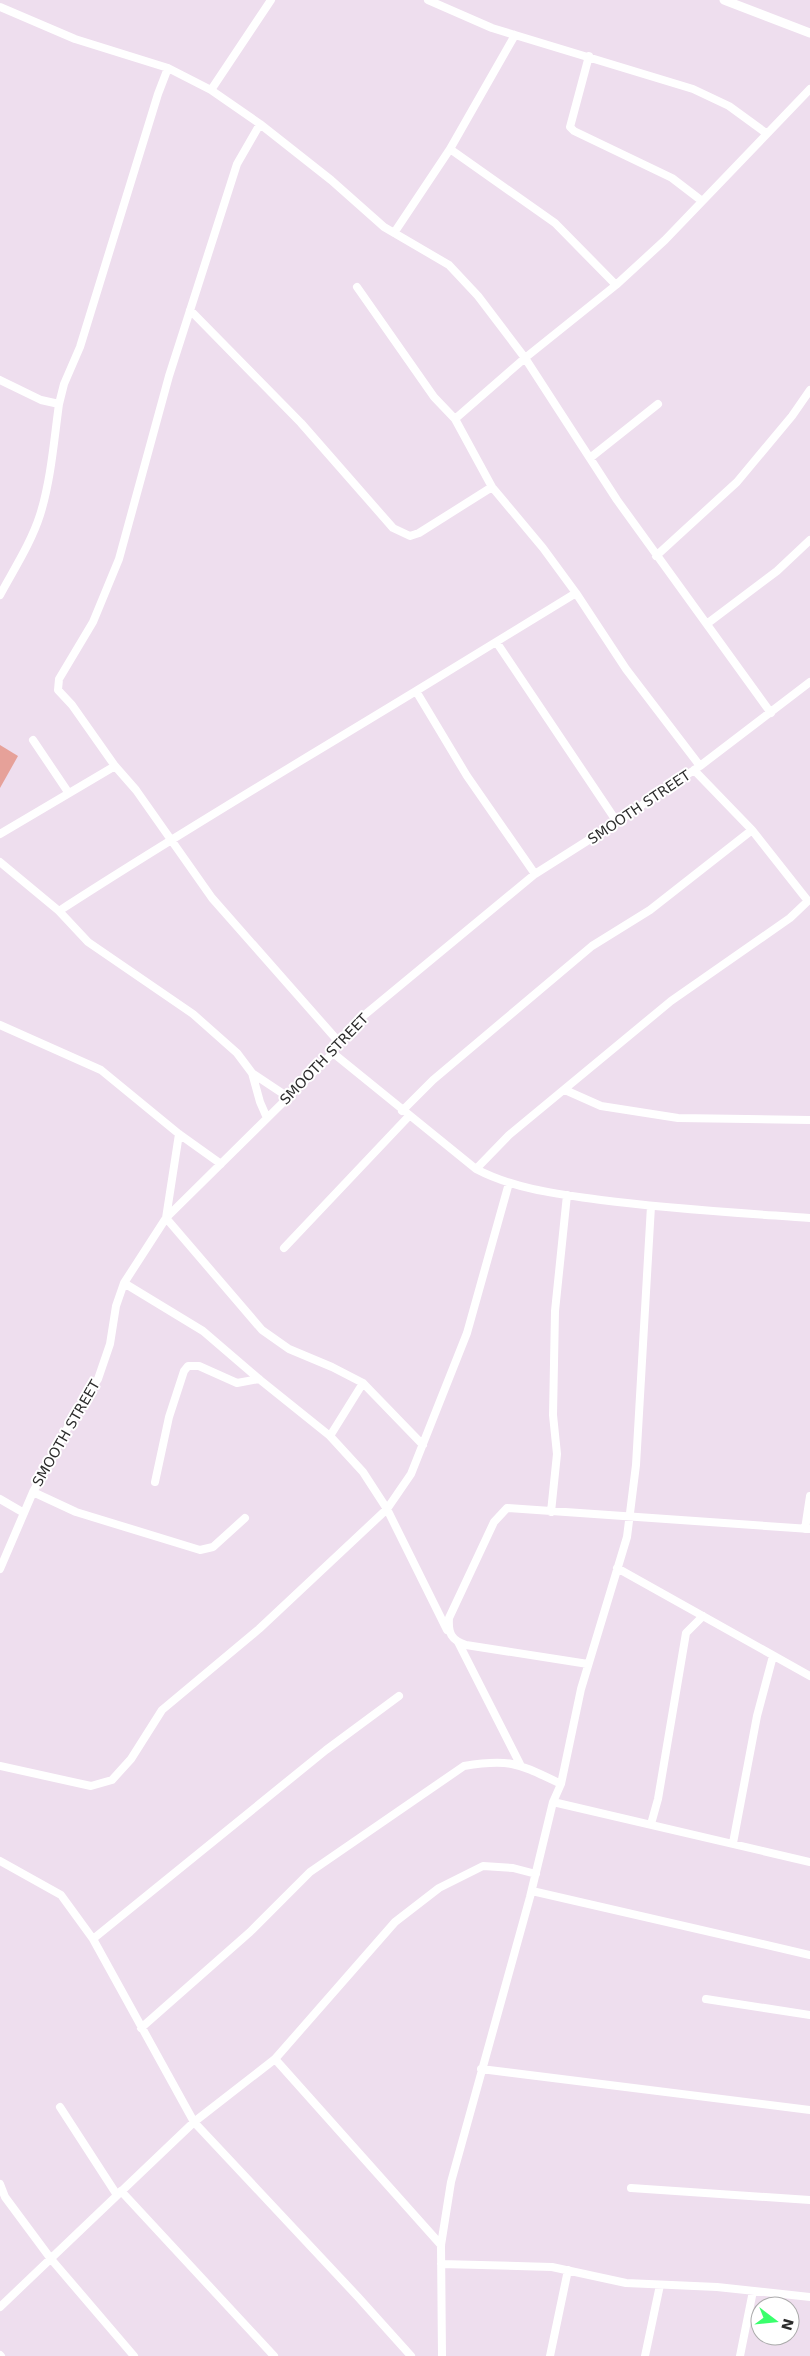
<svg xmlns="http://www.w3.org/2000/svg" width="810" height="2356" font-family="'DejaVu Sans',sans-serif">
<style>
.green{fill:#e6a199}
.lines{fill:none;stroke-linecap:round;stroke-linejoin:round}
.minor{stroke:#fff;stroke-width:8}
.tertiary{stroke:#fff;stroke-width:9}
.labels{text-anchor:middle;stroke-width:4;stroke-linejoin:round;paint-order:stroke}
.street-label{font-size:14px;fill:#2c2c2c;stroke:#fff}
</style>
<rect width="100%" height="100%" fill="#eedeee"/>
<!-- green -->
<path class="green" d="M0,745l18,11 -18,32z"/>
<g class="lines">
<!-- minor -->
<path class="minor" d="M428,0l64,28 201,61 36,17 37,27
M0,7l75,32 93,29 43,22 49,34 71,56 53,47 65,38 29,31 47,62 92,142 154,213
M589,56l-19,71 4,4 98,47 30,23
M211,90l60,-90
M260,124l-23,40 -68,212 -50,183 -26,63 -34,57 -1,11 14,15 43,61 21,24 76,108 126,143
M450,149l105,74 61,62
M394,233l56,-84 65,-114
M357,287l77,110 21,22 37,68 51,61 33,45 50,76 74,97
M190,310l111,113 92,105 17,8 9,-3 73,-46
M0,380l41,20 18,4 5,-20 16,-37 78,-253 10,-26
M455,419l70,-61 91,-73 49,-45 145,-151
M590,458l68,-54
M656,556l81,-74 55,-66 18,-26
M0,595c14,-26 31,-52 40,-80 11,-35 14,-75 19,-111
M708,623l69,-52 33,-31
M497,643l120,179
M416,691l160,-98
M33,740l35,52
M0,834l115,-68
M0,862l59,49 29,31 105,72 44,39 15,20 8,29 7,16
M59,911c117,-76 237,-147 357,-220l51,85 68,98
M0,1025l101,45 78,64 42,30
M333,1053l143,116c38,20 82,25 125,31 69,9 139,13 209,18
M252,1073l36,24
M565,1090l36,16 77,12 132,2
M402,1111l31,-31 159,-134 58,-36 102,-80
M179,1134l-13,84 96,112 27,19 43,18 31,16 60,62
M476,1169l33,-34 162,-134 119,-83 18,-17 -56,-71 -58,-60
M284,1248l125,-132
M124,1283l79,48 56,48 71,57 33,36 24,37 60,121
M330,1436l33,-53
M155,1482l14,-65 15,-46 4,-5h11l38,17 22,-4
M33,1492l43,20 124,38 13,-3 32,-29
M0,1499l24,14
M551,1512l6,-58 -4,-39 2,-104 12,-116
M805,1529l5,-33
M617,1568l193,108
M0,1569l33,-77 43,-80 22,-33 12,-35 6,-38 8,-23 42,-65 167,-165 5,-12 24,-24 173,-143 82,-52 83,-56 110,-84
M458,1642l62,122
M588,1664l-122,-19c-15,-5 -18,-12 -17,-27l45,-96 13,-14 303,21
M0,1766l91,20 21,-6 19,-21 31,-49 97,-81 128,-120 24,-35 56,-141 42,-150
M553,1802l257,60
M651,1824l7,-25 28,-166 17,-17
M733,1843l24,-127 16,-60
M0,1861l61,34 32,44 101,183 164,175 53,59
M532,1891l278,64
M93,1939l233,-189 73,-54
M706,1999l104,16
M141,2028l109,-96 60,-60 154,-106c47,-8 55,-2 97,18
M275,2059l166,186
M481,2069l329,41
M60,2107l57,88
M0,2184l5,13 46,62 83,97
M631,2188l179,12
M121,2191l153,165
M441,2264l111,3 74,16 91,4 93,10
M0,2307l194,-185 81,-63 120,-137 44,-34 44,-22 30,2 23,6
M0,2355l1,1
M442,2356l-1,-111 10,-63 79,-285 23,-95 8,-18 20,-95 46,-152 9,-72 15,-259
M550,2356l18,-86
M645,2356l15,-71
M740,2356l13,-65"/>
<!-- tertiary -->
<path class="tertiary" d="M724,0l86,33"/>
</g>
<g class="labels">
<!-- street labels -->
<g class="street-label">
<text transform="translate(639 807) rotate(-34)" y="5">SMOOTH STREET</text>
<text transform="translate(324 1059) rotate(-46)" y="5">SMOOTH STREET</text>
<text transform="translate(66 1433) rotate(-60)" y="5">SMOOTH STREET</text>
</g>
</g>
<!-- north arrow -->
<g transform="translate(775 2321) rotate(106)"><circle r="24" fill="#ffffff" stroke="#ababab"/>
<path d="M0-4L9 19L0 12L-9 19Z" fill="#3aff6d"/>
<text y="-8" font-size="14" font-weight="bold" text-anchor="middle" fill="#2c2c2c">N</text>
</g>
</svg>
